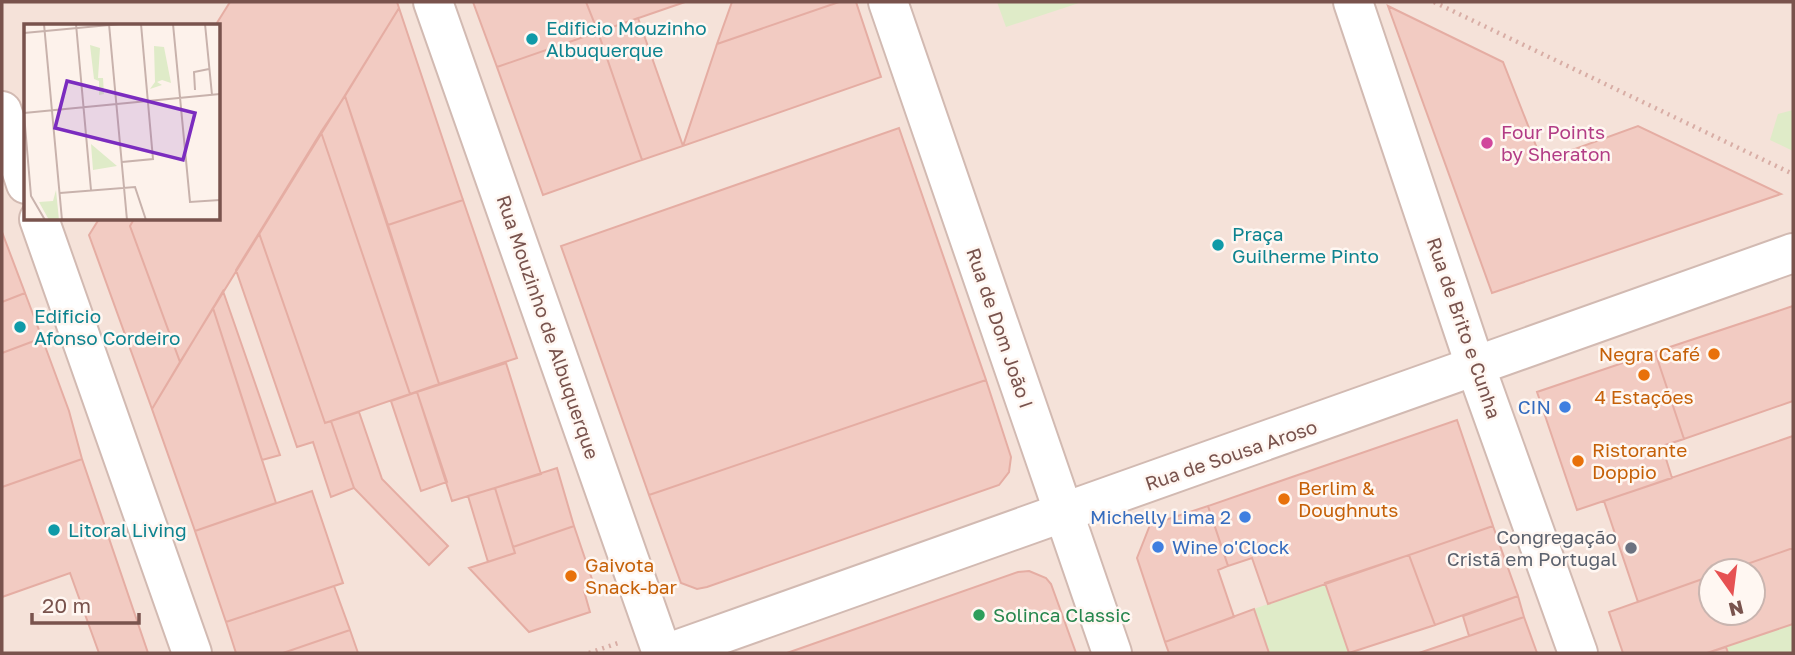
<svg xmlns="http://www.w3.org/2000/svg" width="1795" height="655" font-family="'Golos Text',sans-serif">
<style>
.residential{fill:#f5e2d9;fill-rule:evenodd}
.green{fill:#dfebc8}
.building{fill:#f2cbc2;stroke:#e5ada3;stroke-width:2}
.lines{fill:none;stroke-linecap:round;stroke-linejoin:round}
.minor-casing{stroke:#d2bab2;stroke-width:42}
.tertiary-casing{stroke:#d2bab2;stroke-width:42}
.path{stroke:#d8ada5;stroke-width:4.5;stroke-dasharray:2 5;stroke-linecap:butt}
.minor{stroke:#fff;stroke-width:38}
.tertiary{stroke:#fff;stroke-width:38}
.culture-dot{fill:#0f9aa8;stroke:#fff7f2;stroke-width:2.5}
.hotel-dot{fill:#d1479c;stroke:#fff7f2;stroke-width:2.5}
.food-dot{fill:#e8710a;stroke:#fff7f2;stroke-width:2.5}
.shop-dot{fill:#3f7fe0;stroke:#fff7f2;stroke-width:2.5}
.worship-dot{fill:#6b7280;stroke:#fff7f2;stroke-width:2.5}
.leisure-dot{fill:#2e9e5b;stroke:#fff7f2;stroke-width:2.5}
.labels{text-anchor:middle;stroke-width:5;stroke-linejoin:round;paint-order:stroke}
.culture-label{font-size:19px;fill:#0d838f;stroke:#fff7f2;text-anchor:start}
.hotel-label{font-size:19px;fill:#b23c85;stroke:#fff7f2;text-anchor:start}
.street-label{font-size:19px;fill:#79534d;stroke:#fff7f2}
.food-label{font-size:19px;fill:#c56008;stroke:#fff7f2;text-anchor:start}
.shop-label{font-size:19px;fill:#366cbe;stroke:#fff7f2;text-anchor:end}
.worship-label{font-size:19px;fill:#5b616d;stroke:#fff7f2;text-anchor:end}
.leisure-label{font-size:19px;fill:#27864d;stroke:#fff7f2;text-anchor:start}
.inset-road{fill:none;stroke:#c8b2ac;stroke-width:2}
.view{fill:#7b2cbf;fill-opacity:0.15;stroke:#7b2cbf;stroke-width:3.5}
.inset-edge{fill:none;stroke:#79534d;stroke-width:3.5}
</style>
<rect width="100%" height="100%" fill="#fdf2eb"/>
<!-- residential -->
<path class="residential" d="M2,2h1791v651h-1791v-541l24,72v35h193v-193h-193v152l-24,-71zM1711,571h42v42h-42z"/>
<!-- green -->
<path class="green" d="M997,2h85l-76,25z
M1793,110v41l-23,-11 8,-26z
M1325,583l24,70h-80l-15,-44z
M1793,624v29h-65l-2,-6z"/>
<!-- building -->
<path class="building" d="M230,2h167l2,6 -219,354 -50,-136 4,-7h85v-193h-4z
M473,2h113l12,30 -101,35z
M586,2h99l-87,30z
M732,2h107l-122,42z
M839,2h17l25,75 -198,69 34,-102z
M1388,6l115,56 39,99 96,-35 143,68 -289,99z
M399,8l64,192 -75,25 -43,-129z
M638,18l45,128 -41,14 -44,-128z
M598,32l44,128 -99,35 -46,-128z
M345,96l94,288 -29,10 -89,-262z
M899,128l87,252 -337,115 -88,-249z
M321,132l89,262 -85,29 -66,-190z
M463,200l54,158 -78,26 -51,-159z
M99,219h35l-4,7 50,136 -28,47 -63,-174z
M2,232l23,61 -23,9z
M259,233l66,190 6,-2 23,67 -23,9 -18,-55 -16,5 -61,-177z
M223,291l57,164 -18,5 -49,-152z
M25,293l17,45 -40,15v-51z
M1793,306v95l-109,38 -29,-87z
M213,308l63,195 -81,28 -43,-122z
M42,338l27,73 13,48 -80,28v-134z
M1655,352l29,87 -22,7 10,32 -95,32 -40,-118z
M506,363l35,111 -89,27 -35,-109z
M986,380l25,77 -2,15 -10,13 -292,102 -10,2 -16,-6 -32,-88z
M417,392l30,90 -26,9 -30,-90z
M359,412l23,67 66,67 -19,19 -75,-77 -23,-67z
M1457,420l36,106 -225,78 -16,-46 -24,8 -20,-60z
M1793,436v112l-66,23h-16v5l-73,26 -34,-101z
M82,459l66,194h-49l-29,-80 -68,24v-110z
M557,468l17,58 -61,21 -18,-59z
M495,488l20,65 -27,9 -20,-66z
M312,491l31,92 -117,39 -31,-91z
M1208,506l20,60 -10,4 16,47 -69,25 -28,-84 13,-33z
M574,526l21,62 -11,3 6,21 -61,20 -60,-64 46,-15 -2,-6z
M1493,526l25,70 -83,29 -26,-70z
M1793,548v76l-86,29h-84l-14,-41 102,-36v37h42v-42h-26z
M1409,555l26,70 -86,28 -24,-70z
M1029,571l17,7 5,6 25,69h-289l231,-81z
M334,586l16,44 -67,23h-47l-10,-31z
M1518,596l6,21 -55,19 -6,-20z
M1254,609l15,44h-100l-4,-11z
M1524,617l13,36h-118l50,-17z
M350,630l8,23h-75z
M1726,647l2,6h-21z"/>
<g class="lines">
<!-- minor casing -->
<g class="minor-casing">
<path id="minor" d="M433,2l229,651
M888,2l224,651
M1353,2l123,366 102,285
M2,111l24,73
M39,219l153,434"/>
</g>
<!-- tertiary casing -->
<g class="tertiary-casing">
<path id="tertiary" d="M668,653l1125,-400"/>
</g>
<!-- path -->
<path class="path" d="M1434,2l359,172
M589,653l32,-11"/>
<!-- minor -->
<use href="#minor" class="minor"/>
<!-- tertiary -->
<use href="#tertiary" class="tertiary"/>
</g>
<!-- markers -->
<g class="culture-dot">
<circle cx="532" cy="39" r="7"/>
<circle cx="1218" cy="245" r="7"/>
<circle cx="20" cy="327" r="7"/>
<circle cx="54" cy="530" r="7"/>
</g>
<circle class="hotel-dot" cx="1487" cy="143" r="7"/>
<g class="food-dot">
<circle cx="1714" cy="354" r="7"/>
<circle cx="1644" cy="375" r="7"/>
<circle cx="1578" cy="461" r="7"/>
<circle cx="1284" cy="499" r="7"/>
<circle cx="571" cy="576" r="7"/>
</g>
<g class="shop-dot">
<circle cx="1565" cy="407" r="7"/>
<circle cx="1245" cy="517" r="7"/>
<circle cx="1158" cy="547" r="7"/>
</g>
<circle class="worship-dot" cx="1631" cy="548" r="7"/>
<circle class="leisure-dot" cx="979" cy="615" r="7"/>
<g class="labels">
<!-- culture labels -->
<g class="culture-label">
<text x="546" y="35">Edificio Mouzinho<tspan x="546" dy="22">Albuquerque</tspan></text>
<text x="1232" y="241">Praça<tspan x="1232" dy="22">Guilherme Pinto</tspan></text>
<text x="34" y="323">Edificio<tspan x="34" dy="22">Afonso Cordeiro</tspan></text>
<text x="68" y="537">Litoral Living</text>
</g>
<!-- hotel labels -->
<g class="hotel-label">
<text x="1501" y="139">Four Points<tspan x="1501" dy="22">by Sheraton</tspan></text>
</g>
<!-- street labels -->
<g class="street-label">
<text transform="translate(548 327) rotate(71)" y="7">Rua Mouzinho de Albuquerque</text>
<text transform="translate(1000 328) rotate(71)" y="7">Rua de Dom João I</text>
<text transform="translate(1464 328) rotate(71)" y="7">Rua de Brito e Cunha</text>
<text transform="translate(1231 455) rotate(-19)" y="7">Rua de Sousa Aroso</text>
</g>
<!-- food labels -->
<g class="food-label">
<text x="1700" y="361" text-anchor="end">Negra Café</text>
<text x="1644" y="404" text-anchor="middle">4 Estações</text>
<text x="1592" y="457">Ristorante<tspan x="1592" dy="22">Doppio</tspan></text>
<text x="1298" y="495">Berlim &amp;<tspan x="1298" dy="22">Doughnuts</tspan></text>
<text x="585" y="572">Gaivota<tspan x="585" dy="22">Snack-bar</tspan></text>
</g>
<!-- shop labels -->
<g class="shop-label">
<text x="1551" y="414">CIN</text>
<text x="1231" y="524">Michelly Lima 2</text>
<text x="1172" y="554" text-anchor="start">Wine o'Clock</text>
</g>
<!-- worship labels -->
<g class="worship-label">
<text x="1617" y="544">Congregação<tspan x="1617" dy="22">Cristã em Portugal</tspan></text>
</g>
<!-- leisure labels -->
<g class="leisure-label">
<text x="993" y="622">Solinca Classic</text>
</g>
</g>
<!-- overview -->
<g transform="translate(24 24)">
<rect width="196" height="196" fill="#fdf2eb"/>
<path d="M66,21l10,3 -2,30h5l1,16 -5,1v-14l-5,-2zM130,22l10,1 7,36 -9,-3 -5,2 5,3 -12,4 5,-7zM67,120l26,22 -24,4zM32,166l3,30h-10l-10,-18 14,-1z" fill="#dfebc8"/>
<path class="inset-road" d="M20,0l18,196M52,0l15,166M85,0l18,196M149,0l17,178 30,-2M181,0l7,71M0,9l96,-9M171,66l-1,-18 15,-3M0,89l196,-19M0,90l7,82 14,24M98,138l31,-3 -12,-135M36,169l75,-6 11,33"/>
<path class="view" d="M43,57l128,32 -12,47 -128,-32z"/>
<rect width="196" height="196" class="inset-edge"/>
</g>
<!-- border -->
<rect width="1795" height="655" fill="none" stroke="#79534d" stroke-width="7"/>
<!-- north arrow -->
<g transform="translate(1732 592) rotate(166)"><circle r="33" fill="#fff7f2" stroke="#c9b5b0" stroke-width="2"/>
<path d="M0-5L12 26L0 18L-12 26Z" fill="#e65152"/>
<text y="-10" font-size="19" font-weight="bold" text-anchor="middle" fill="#79534d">N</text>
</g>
<!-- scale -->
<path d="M32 613v10h107v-10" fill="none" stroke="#79534d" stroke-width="3.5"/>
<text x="42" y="613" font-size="21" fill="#79534d" stroke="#fff7f2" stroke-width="5" paint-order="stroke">20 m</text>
</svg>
